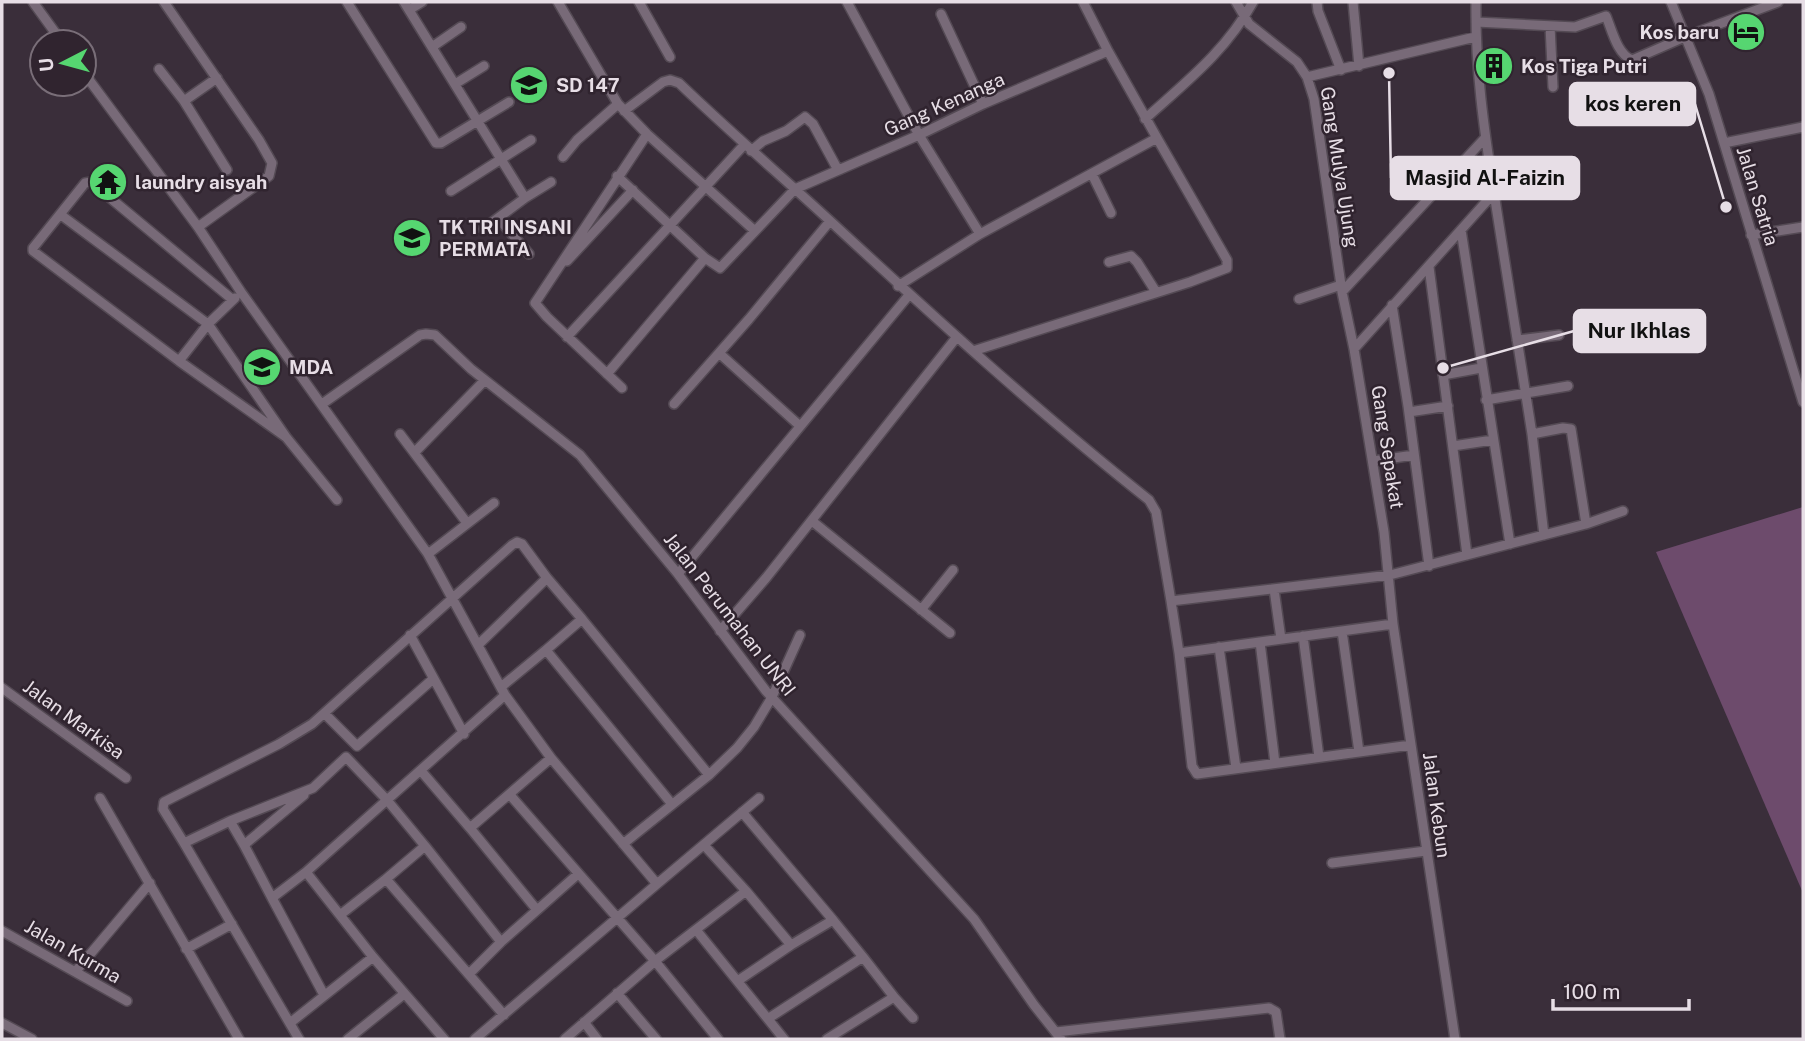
<svg xmlns="http://www.w3.org/2000/svg" width="1805" height="1041" font-family="'Public Sans',sans-serif">
<style>
.green{fill:#6d4b6c}
.lines{fill:none;stroke-linecap:round;stroke-linejoin:round}
.street-casing{stroke:#544a54;stroke-width:12}
.street{stroke:#786a78;stroke-width:9}
.labels{text-anchor:middle;stroke-width:5;stroke-linejoin:round;paint-order:stroke}
.poi-label{font-size:19px;font-weight:bold;fill:#e7dee6;stroke:#30242f;text-anchor:start}
.street-label{font-size:19px;fill:#e7dee6;stroke:#30242f}
.leader{fill:none;stroke:#e7dee6;stroke-width:2.5}
.callout-dot{fill:#e7dee6;stroke:#30242f;stroke-width:2.5}
.callout{fill:#e7dee6;stroke:#e7dee6;stroke-width:2.5}
.callout-label{font-size:21px;text-anchor:middle;font-weight:bold;fill:#111}
</style>
<rect width="100%" height="100%" fill="#3a2e3a"/>
<!-- green -->
<path class="green" d="M1803,507v386l-147,-341z"/>
<g class="lines">
<!-- street casing -->
<g class="street-casing">
<path id="street" d="M33,2l29,40
M164,2l95,138 13,23 -3,13 -71,51
M347,2l89,141h5l68,-41
M404,2l121,196 -42,31
M558,2l60,102 29,30 108,97
M639,2l31,55
M847,2l72,133 61,99
M1083,2l25,49
M1236,2l13,22 48,38 10,15 7,22 28,193 12,57 30,183 9,92 62,415
M1317,2l1,9 23,59
M1353,2l6,64
M1671,2l38,92 94,308
M409,10l13,-8
M941,14l42,90
M1476,22l99,5 31,-11c6,14 11,38 26,44l55,-24 91,-34
M1550,26l3,61
M432,47l29,-20
M159,69l25,32 43,69
M84,73l114,154 43,65 187,262 77,141 46,63 106,126 -182,155
M1307,77l168,-40
M455,84l29,-18
M184,101l33,-23
M624,111l39,-29 7,-2 9,3c49,47 100,91 149,136 105,97 210,193 321,281l7,12 15,89
M1145,119c42,-38 80,-67 108,-117
M1724,143l79,-16
M751,151l12,-10 23,-10 19,-14 8,7 25,46
M563,157l14,-17 41,-36
M1092,174l19,39
M617,176l88,82 15,10 75,-79 124,-54 64,-31 125,-53 49,87
M451,191l80,-51
M1494,193l38,241 12,101
M525,198l26,-16
M61,215l147,109 78,113
M498,218l31,36
M1461,230l49,314
M1751,235l52,-8
M567,261l66,-71
M1109,262l22,-6 6,6 19,30
M1429,267l38,288
M898,286l82,-52 177,-96 70,122v8l-37,14 -217,69
M1342,292l143,-154
M235,298l-27,26 -29,37 107,76 51,63
M1299,299l42,-14
M1392,305l16,101 21,160
M567,337l177,-192
M1517,340l42,-5
M1354,349l140,-156c-10,-63 -19,-127 -18,-191
M719,353l81,73
M179,361l-146,-110v-3l52,-65 6,-1 142,118
M607,374l98,-116
M1443,375l38,-7
M622,388l-75,-71 -12,-14 112,-169
M1486,400l82,-14
M322,404l98,-69 6,-1 9,1 36,34 109,86 98,119 88,117 208,228 60,86 27,34
M674,404l75,-85 81,-98
M1409,412l39,-6
M400,434l67,89
M1532,434l31,-6 8,1 15,95
M1453,446l40,-6
M415,452l70,-72
M1373,461l41,-6
M812,521l138,112
M428,554l66,-51
M678,574l231,-279
M1274,589l7,50
M921,610l32,-40
M1393,624l-214,29 13,113 5,8 214,-29
M720,631l46,-53 190,-240
M1342,631l17,121
M410,635l54,99
M1303,636l16,121
M1260,642l15,121
M478,645l69,-67
M1219,647l17,121
M546,650l36,-31 127,156
M1179,653l-8,-52 219,-26 196,-51 37,-13
M501,687l45,-37 125,153
M2,688l124,90
M325,714l32,32 76,-67
M422,772l48,56
M510,795l145,166 -90,78
M100,798l139,241
M742,812l91,108
M230,821l14,24
M184,843l-21,-34 1,-7 115,-58 33,-20 200,-179 5,-3 5,2 25,34 35,41
M623,844l86,-69 28,-27 17,-21 18,-30 28,-62
M704,845l42,46 -91,70 63,78
M425,846l76,96
M1332,863l94,-12
M306,872l-34,26 52,97
M657,884l102,-86
M272,898l-28,-53 60,-50
M537,910l-67,-82 81,-70
M340,915l46,-36
M2,931l125,70
M697,931l87,108
M791,945l42,-25 30,37
M186,949l46,-25
M76,971l74,-88
M469,974l32,-32 77,-68
M739,980l52,-35 -45,-54
M617,993l39,46
M769,1018l94,-61 31,40
M584,1022l13,17
M2,1023l30,16
M290,1023l83,-66
M1056,1032l213,-24 7,4 4,27
M299,1039l-115,-196 46,-22 83,-33 33,-31 41,43 38,46 -39,33 118,136
M348,1039l56,-45
M444,1039l-71,-82 -67,-85 199,-177
M827,1039l67,-42 19,21"/>
</g>
<!-- street -->
<use href="#street" class="street"/>
</g>
<!-- icons -->
<defs>
<g id="hotel-disc" transform="scale(2.0125)"><circle r="9.5" fill="#56d671" stroke="#30242f"/><path d="M-6-4.5h1.5V1H6V5H4.5V3h-9V5H-6ZM-4 0a1.8 1.8 0 1 1 3.6 0ZM.5 0V-2.5h3Q6-2.5 6 0Z" fill="#111"/></g>
<g id="building-disc" transform="scale(2.0125)"><circle r="9.5" fill="#56d671" stroke="#30242f"/><path d="M-4-6H4V6H1V3H-1V6H-4ZM-2.5-4.3h1.7v1.8h-1.7ZM.8-4.3h1.7v1.8H.8ZM-2.5-1h1.7V.8h-1.7ZM.8-1h1.7V.8H.8Z" fill="#111"/></g>
<g id="school-disc" transform="scale(2.0125)"><circle r="9.5" fill="#56d671" stroke="#30242f"/><path d="M0-5L7-2L0 1L-7-2ZM-4 1L0 2.5L4 1V4Q0 6-4 4Z" fill="#111"/></g>
<g id="temple-disc" transform="scale(2.0125)"><circle r="9.5" fill="#56d671" stroke="#30242f"/><path d="M0-6L5-2H3V0L6.5 2.5H4V6H1.5V3h-3V6H-4V2.5H-6.5L-3 0V-2H-5Z" fill="#111"/></g>
</defs>
<g fill-rule="evenodd">
<use href="#hotel-disc" x="1746" y="32"/>
<use href="#building-disc" x="1494" y="66"/>
<use href="#school-disc" x="529" y="85"/>
<use href="#temple-disc" x="108" y="182"/>
<use href="#school-disc" x="412" y="238"/>
<use href="#school-disc" x="262" y="367"/>
</g>
<g class="labels">
<!-- poi labels -->
<g class="poi-label">
<text x="1719" y="39" text-anchor="end">Kos baru</text>
<text x="1521" y="73">Kos Tiga Putri</text>
<text x="556" y="92">SD 147</text>
<text x="135" y="189">laundry aisyah</text>
<text x="439" y="234">TK TRI INSANI<tspan x="439" dy="22">PERMATA</tspan></text>
<text x="289" y="374">MDA</text>
</g>
<!-- street labels -->
<g class="street-label">
<text transform="translate(944 104) rotate(-24)" y="7">Gang Kenanga</text>
<text transform="translate(1340 167) rotate(81)" y="7">Gang Mulya Ujung</text>
<text transform="translate(1758 196) rotate(73)" y="7">Jalan Satria</text>
<text transform="translate(1388 447) rotate(81)" y="7">Gang Sepakat</text>
<text transform="translate(730 614) rotate(52)" y="7">Jalan Perumahan UNRI</text>
<text transform="translate(74 719) rotate(36)" y="7">Jalan Markisa</text>
<text transform="translate(1437 805) rotate(82)" y="7">Jalan Kebun</text>
<text transform="translate(73 951) rotate(30)" y="7">Jalan Kurma</text>
</g>
</g>
<!-- callouts -->
<path class="leader" d="M1726 207L1695 104M1389 73L1391 178M1443 368L1574 331"/>
<g class="callout-dot">
<circle cx="1726" cy="207" r="7"/>
<circle cx="1389" cy="73" r="7"/>
<circle cx="1443" cy="368" r="7"/>
</g>
<g class="callout">
<rect x="1570" y="83" width="125" height="42" rx="7"/>
<rect x="1391" y="157" width="188" height="42" rx="7"/>
<rect x="1574" y="310" width="131" height="42" rx="7"/>
</g>
<g class="callout-label">
<text x="1633" y="111">kos keren</text>
<text x="1485" y="185">Masjid Al-Faizin</text>
<text x="1639" y="338">Nur Ikhlas</text>
</g>
<!-- border -->
<rect width="1805" height="1041" fill="none" stroke="#e7dee6" stroke-width="7"/>
<!-- north arrow -->
<g transform="translate(63 63) rotate(264)"><circle r="33" fill="#30242f" stroke="#796e78" stroke-width="2"/>
<path d="M0-5L12 26L0 18L-12 26Z" fill="#56d671"/>
<text y="-10" font-size="19" font-weight="bold" text-anchor="middle" fill="#e7dee6">U</text>
</g>
<!-- scale -->
<path d="M1553 999v10h136v-10" fill="none" stroke="#e7dee6" stroke-width="3.5"/>
<text x="1563" y="999" font-size="21" fill="#e7dee6" stroke="#30242f" stroke-width="5" paint-order="stroke">100 m</text>
</svg>
